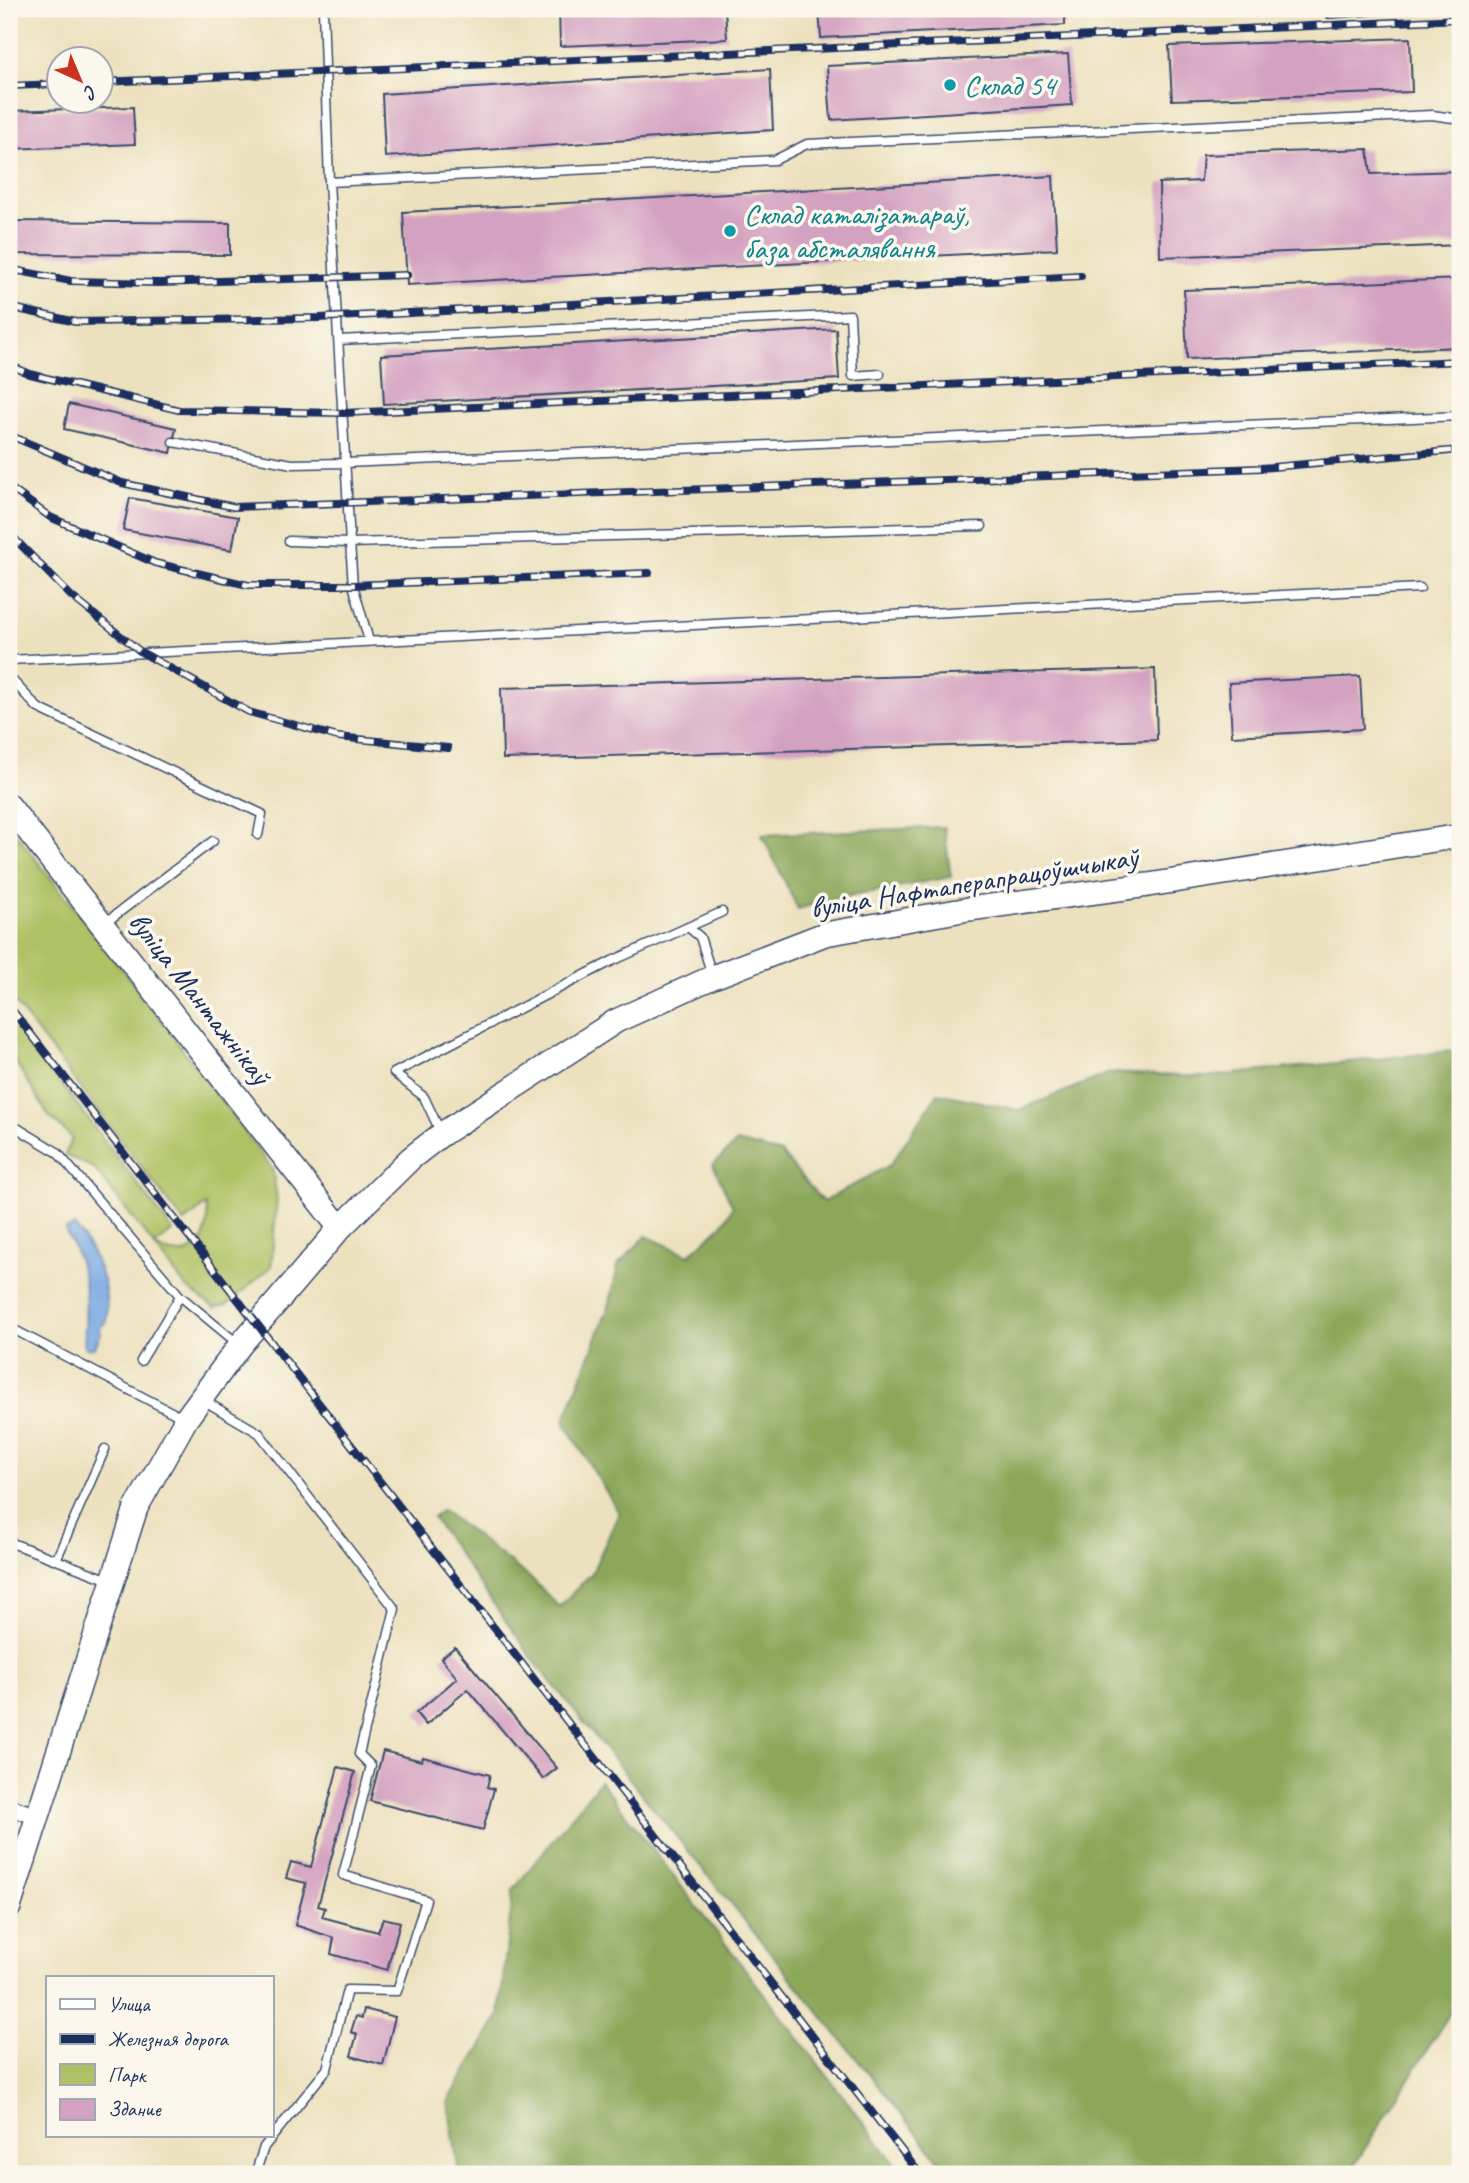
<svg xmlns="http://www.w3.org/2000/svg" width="1469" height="2183" font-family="Caveat,sans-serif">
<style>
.green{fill:#afc164;stroke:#657861;stroke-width:2}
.forest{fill:#8ba75a;stroke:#536b5c;stroke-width:2}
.water{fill:#77a8e2;stroke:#496ca0;stroke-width:2}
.building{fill:#d4a2c1}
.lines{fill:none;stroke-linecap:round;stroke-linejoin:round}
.lane-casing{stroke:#3a4a6c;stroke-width:11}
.street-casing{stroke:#3a4a6c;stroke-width:19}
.secondary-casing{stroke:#3a4a6c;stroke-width:26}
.lane{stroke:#fff;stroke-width:8}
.street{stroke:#fff;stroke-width:16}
.secondary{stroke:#fff;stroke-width:23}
.rail-casing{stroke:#1b2f5e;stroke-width:8}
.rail{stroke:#fbf7ec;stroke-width:5;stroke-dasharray:16;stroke-linecap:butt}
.culture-dot{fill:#0f9aa8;stroke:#fbf7ec;stroke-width:2.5}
.labels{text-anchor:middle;stroke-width:7;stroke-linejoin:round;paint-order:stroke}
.culture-label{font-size:30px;fill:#0d838f;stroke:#fbf7ec;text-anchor:start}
.street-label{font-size:30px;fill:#1b2f5e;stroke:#fbf7ec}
</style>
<rect width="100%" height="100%" fill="#fbf7ec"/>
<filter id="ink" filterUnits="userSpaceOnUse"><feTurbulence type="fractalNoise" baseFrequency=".0143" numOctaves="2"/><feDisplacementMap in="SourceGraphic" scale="14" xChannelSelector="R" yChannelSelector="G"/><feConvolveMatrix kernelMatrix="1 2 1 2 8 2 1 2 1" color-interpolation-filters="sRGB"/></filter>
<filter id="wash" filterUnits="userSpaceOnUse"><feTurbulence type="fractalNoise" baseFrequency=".00686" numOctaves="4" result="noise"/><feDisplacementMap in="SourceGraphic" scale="28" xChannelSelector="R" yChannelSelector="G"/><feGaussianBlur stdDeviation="1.57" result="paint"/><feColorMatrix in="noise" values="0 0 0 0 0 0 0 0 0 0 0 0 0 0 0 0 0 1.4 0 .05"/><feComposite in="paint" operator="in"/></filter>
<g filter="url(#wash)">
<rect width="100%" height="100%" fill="#ece1be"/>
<!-- green -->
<path class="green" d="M9,825l122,155 141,189 5,29 -6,69 -43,37 -13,4 -28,-20 -93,-120 -29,-13 7,-17 -23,-22 -40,-64v-37l164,216 -19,15c36,21 59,-4 52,-41l-22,17 -175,-227z"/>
<!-- forest -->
<path class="forest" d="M944,827l7,50 -123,23 -30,9 -36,-74z
M1460,1050v947l-111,177h-399l-416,-513 -101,-143 9,-8 92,71 25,26 33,-34 27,-60 -55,-91 46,-119 8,-38 28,-29 43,19 33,-30 11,-18 -20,-42 24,-23 44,11 42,49 67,-37 48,-72 81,17 91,-37 95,4z
M600,1781l303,393h-444l-11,-72 51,-86 14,-126z"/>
<!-- water -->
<path class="water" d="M75,1226c21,29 35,59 31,96l-7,6 2,5 -6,14 -6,2 -5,-3c3,-47 5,-73 -19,-116z"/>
<g id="blocks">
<!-- building -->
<path class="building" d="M559,9h166l2,30 -167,7z
M819,9h246v16l-244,13z
M1166,9h121v2l-121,5z
M1410,38l2,54 -240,8 -3,-54z
M1068,54l4,51 -241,15 -4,-54z
M770,69l3,61 -388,27 -3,-63z
M133,107l2,37 -126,5v-38z
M1368,149l3,25 89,-3v74l-300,12 -1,-74 42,-2 2,-26z
M1053,176l4,73 -650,36 -4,-73z
M9,221l221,2v32l-221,-1z
M1460,279v68l-273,12 -3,-69z
M836,329l3,50 -455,25 -3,-49z
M69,404l107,24 -5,25 -107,-24z
M130,498l108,19 -6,33 -109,-20z
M1155,669l2,71 -654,19 -2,-71z
M1360,676l3,53 -131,7 -3,-53z
M455,1647l102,121 -14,11 -75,-90 -42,36 -10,-12 41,-35 -16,-20z
M383,1751l39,10 1,-4 67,18 -3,12 7,2 -11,41 -113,-29z
M338,1767l17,5 -37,134 7,2 -3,9 56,15 5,-14 17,4 -13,48 -56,-16 3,-16 -39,-13 11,-42 -20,-5 5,-16 20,5z
M364,2009l31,8 -12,48 -32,-9 6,-22 -6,-2 5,-16 6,2z"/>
</g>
</g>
<g filter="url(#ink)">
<use href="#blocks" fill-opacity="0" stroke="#3a4a6c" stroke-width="2"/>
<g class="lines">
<!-- lane casing -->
<g class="lane-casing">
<path id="lane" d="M323,9l6,173 21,361 3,42 16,56
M329,182l446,-22 32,-16 625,-29 28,4
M339,340l511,-25 3,61 27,-2
M173,442l119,22 52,-1 1116,-47
M289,541l61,2 632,-17
M9,660l1411,-72
M9,677l29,31 224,106 -4,21
M105,923l108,-82
M688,927l12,10 12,38
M9,1128h8l40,24 123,144 57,47
M440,1131l-16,-34 -30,-24 218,-112 110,-49
M9,1327l174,91
M141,1361l39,-65
M203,1400l56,33 136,176 -36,145 12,12 -28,109 83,25 -29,91 -50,-1 -20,79 -63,78 -9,27
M9,1542l103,39
M56,1560l49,-111"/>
</g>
<!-- street casing -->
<g class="street-casing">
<path id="street" d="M9,1807l27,9"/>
</g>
<!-- secondary casing -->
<g class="secondary-casing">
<path id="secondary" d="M9,806l331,422
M9,1907l127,-399 50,-89 54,-74 100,-117 71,-70 31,-24 174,-113 97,-44 112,-43 144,-25 179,-24 312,-49"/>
</g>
<!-- lane -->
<use href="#lane" class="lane"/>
<!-- street -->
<use href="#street" class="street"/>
<!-- secondary -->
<use href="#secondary" class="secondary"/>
<!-- rail casing -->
<g class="rail-casing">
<path id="rail" d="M1329,15l87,-6
M102,82l1358,-63
M9,86l51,-2
M9,269l62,12 88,2 248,-8
M9,307l67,15 243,-4 762,-42
M9,365l21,9 149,36 165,3 1116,-52
M9,435l113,48 112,24 1027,-39 199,-18
M9,487l41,30 105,46 93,22h105l296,-12
M9,533l62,63 70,56 108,60 89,25 110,11
M9,1006l911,1168"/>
</g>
<!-- rail -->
<use href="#rail" class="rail"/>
</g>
</g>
<!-- markers -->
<g class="culture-dot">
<circle cx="950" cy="85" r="7"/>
<circle cx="730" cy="231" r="7"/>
</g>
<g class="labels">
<!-- culture labels -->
<g class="culture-label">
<text x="964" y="95">Склад 54</text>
<text x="744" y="224">Склад каталізатараў,<tspan x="744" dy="34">база абсталявання</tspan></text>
</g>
<!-- street labels -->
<g class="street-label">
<text transform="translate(974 882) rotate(-9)" y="10">вуліца Нафтаперапрацоўшчыкаў</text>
<text transform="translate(200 998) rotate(52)" y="10">вуліца Мантажнікаў</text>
</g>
</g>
<!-- margin -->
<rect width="1469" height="2183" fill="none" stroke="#fbf7ec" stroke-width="35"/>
<!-- legend -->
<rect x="46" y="1976" width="228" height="161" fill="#fbf7ec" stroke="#a1a7b3" stroke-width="2"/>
<rect x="60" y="1999" width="35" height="10" fill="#ffffff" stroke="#a1a7b3" stroke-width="2"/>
<text x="108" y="2011" font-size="21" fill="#1b2f5e">Улица</text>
<rect x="60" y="2034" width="35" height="10" fill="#1b2f5e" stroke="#a1a7b3" stroke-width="2"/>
<text x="108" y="2046" font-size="21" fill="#1b2f5e">Железная дорога</text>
<rect x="60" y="2064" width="35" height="21" fill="#afc164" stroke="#a1a7b3" stroke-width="2"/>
<text x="108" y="2082" font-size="21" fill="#1b2f5e">Парк</text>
<rect x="60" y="2099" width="35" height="21" fill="#d4a2c1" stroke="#a1a7b3" stroke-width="2"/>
<text x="108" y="2116" font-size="21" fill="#1b2f5e">Здание</text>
<!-- north arrow -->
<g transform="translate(80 80) rotate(136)"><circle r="33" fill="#fbf7ec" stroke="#a1a7b3" stroke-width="2"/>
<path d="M0-5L12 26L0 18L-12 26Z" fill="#c8321e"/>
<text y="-10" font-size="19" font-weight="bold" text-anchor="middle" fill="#1b2f5e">С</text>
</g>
</svg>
